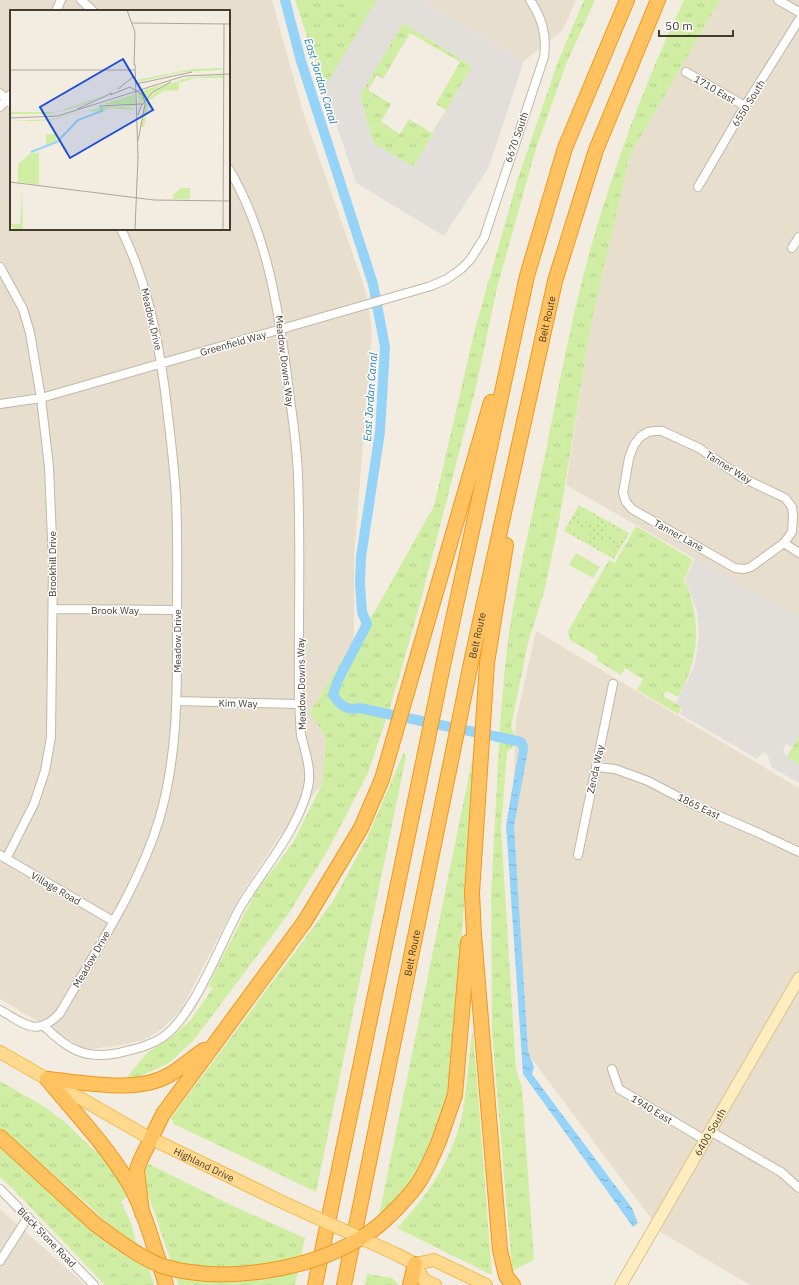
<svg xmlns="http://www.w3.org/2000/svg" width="799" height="1285" font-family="'IBM Plex Sans',sans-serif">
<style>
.residential{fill:#e7dece;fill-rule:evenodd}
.grass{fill:url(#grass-tufts);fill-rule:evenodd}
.park{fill:url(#park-dots)}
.pitch{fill:#d0eda4}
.parking{fill:#e2dfdb;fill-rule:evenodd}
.water{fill:url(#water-ripples)}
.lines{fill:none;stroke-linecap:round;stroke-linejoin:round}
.canal{stroke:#95d4f8;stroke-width:10}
.street-casing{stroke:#c1b7a6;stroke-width:10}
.secondary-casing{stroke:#dbc38d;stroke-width:13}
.primary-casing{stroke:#f1b951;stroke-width:14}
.highway-casing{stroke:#ef981f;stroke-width:16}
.street{stroke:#fff;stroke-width:8}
.secondary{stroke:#ffecbf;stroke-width:11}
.primary{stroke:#ffd98e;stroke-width:12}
.highway{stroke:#ffc260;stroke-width:14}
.primary-bridge-casing{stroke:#f1b951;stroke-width:14;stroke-linecap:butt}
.highway-bridge-casing{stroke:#ef981f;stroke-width:16;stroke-linecap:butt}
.primary-bridge{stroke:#ffd98e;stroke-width:12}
.highway-bridge{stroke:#ffc260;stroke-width:14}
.labels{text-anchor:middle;stroke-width:3;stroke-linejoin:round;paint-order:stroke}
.street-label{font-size:10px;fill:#443c31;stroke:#fff}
.water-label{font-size:11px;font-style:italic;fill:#1f7bb2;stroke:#fff}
.inset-river{fill:none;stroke:#95d4f8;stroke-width:2}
.inset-road{fill:none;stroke:#ada69b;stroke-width:1}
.view{fill:#1d4ed8;fill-opacity:0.15;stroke:#1d4ed8;stroke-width:2}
.inset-edge{fill:none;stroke:#443c31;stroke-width:2}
</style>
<defs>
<pattern id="grass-tufts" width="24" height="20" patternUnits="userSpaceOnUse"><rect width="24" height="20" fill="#d0eda4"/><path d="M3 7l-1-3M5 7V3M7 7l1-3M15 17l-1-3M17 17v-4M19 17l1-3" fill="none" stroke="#b4cc8e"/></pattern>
<pattern id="park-dots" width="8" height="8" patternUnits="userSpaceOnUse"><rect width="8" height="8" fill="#d0eda4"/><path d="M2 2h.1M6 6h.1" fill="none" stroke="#b4cc8e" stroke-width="1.8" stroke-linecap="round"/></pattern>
<pattern id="water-ripples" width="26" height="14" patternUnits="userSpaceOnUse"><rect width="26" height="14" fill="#95d4f8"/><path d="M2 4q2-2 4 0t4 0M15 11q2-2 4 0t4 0" fill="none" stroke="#7badc9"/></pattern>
</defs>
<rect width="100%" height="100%" fill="#f3ede1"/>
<!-- residential -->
<path class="residential" d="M0,0h272l31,112 63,180 6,39 -18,226v84l-44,71 16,26 -4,46 -43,53 -42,64 -56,109 -18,18 -19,12 -22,5 -29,4 -10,-1 -83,-49zM11,11h218v218h-218z
M422,0h154l-13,30 -39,31z
M720,0h79v618l-233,-133 26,-166 38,-164z
M536,631l263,157v497h-49l-88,-52 -139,-186 -12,-207 5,-120z
M0,1209l81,72 4,4h-85z"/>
<!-- grass -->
<path class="grass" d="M295,0h41l31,19 -43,69z
M584,0h11l-28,62 -31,86 -39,140 -21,99 -58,224 -26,90 -24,72 -40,77 -41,66 -94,125 -24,22 -28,13 -15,2 22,-26 21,-13 21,-18 23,-33 -5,-2 41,-81 7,-13 37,-49 29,-59 4,-46 -16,-26 42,-69 23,-32 59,-105 41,-177 43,-151 41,-119z
M684,0h36l-90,155 -38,164 -33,203 -15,70 -16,51 -17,84 6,12 -18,-4c4,-40 6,-81 13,-121 9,-52 21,-103 32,-154 15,-74 28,-148 49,-220 24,-82 54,-163 91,-240z
M403,23l69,43 -58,101 -41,-24 -13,-48zM410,33l50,29 -24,42 10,6 -14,23 -23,-14 -9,15 -19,-12 10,-18 -23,-14 9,-15 6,4z
M636,526l57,34 -9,19c18,39 16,81 -6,118l-12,-6 -3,5 19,11 -4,7 -41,-24 6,-11 -18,-11 -4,7 -25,-15 2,-4 -28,-16 -2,-9 41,-71 6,3z
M799,735v29l-12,-7z
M502,742l14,3 -9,7 -6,77 15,241 6,17 12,173 -22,11 -20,-239 -1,-135 8,-154z
M475,746l-23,333 -15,68 -50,71 -8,-3z
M404,752l2,5 -90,435 -142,-68 -3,-6 162,-217 35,-65z
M473,1031l19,244 -95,-47c31,-32 58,-73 66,-118 4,-23 5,-46 8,-70z
M0,1081l45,26 21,16 29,28 3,-1 18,26 11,20 -6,6 10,21 6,24 -18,-12 -34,-33 -85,-74z
M0,1146l97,89 25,19 27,14 5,17h-49l-92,-96 -13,-12z
M149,1164l82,41 74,33 -10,47h-116l-32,-94 -2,-22z
M367,1274l25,4 7,7h-34z"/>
<!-- park -->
<path class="park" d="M579,505l50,28 -15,26 -50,-28z"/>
<!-- pitch -->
<path class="pitch" d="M336,0h42l-11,19z
M582,509l17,10 -5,8 -17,-10z
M574,522l17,10 -5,8 -17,-10z
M607,524l17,10 -5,8 -17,-10z
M599,537l17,10 -5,8 -17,-10z
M576,553l24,14 -7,11 -24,-13z"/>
<!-- parking -->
<path class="parking" d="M377,0h45l102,61 -35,106 -45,69 -88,-53 -32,-95zM403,23l69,43 -58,101 -41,-24 -13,-48z
M695,558l104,59v119l-7,11 -6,-3 -3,7 4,6 12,7v19l-28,-16 -3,-11 -5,-4 -6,7 -77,-45 3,-6 -7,-5 19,-39 4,-28 -2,-25 -12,-32z"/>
<!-- water -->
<path class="water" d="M515,736l9,3 4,11 -14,76 14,225 6,16 -2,7 100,134 6,15 -5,4 -110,-153 -17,-249 13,-75 -1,-5 -6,-2z"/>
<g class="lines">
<!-- canal -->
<path class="canal" d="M285,0l16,61 72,223 12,63 -5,85 -19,125 -1,27 2,28 5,12 -29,56 -5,15c7,10 13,16 26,13l149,31 13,3 2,4"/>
<!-- street casing -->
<g class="street-casing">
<path id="street" d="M81,0l12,11
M778,0l21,12
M56,11l5,-11
M686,72l59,34
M0,93l10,10
M0,107l11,-13
M698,187l47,-81 54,-86
M792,248l7,-11
M0,267l23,42 7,24 11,65 8,69 4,95 -2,175 -6,34 -11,33 -28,55
M0,404l41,-6 390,-112 16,-7 14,-10 9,-9 14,-22 60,-181c3,-22 -2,-39 -14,-57
M655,431h7l37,17 42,29 44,21 7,9 1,9 -1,16 -8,11 -33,24 -7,2 -9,-1 -103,-59 -6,-7 -3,-9 6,-35 5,-13 6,-8 8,-5z
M784,543l15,10
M53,609l124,1
M177,701l122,3
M596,767l19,2 33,12 46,24 67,29 38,18
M0,855l113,66
M578,855l35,-171
M0,1010c25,14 37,28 60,3 36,-63 78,-124 99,-193 20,-67 18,-136 18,-204 0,-40 1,-80 -1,-119 -2,-36 -7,-71 -11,-106 -8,-58 -18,-109 -44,-162
M44,1026c23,23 41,34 75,27 15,-4 31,-7 44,-16 32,-22 58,-96 78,-131 21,-35 59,-79 67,-119 4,-17 -3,-36 -7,-52 -1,-10 -1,-22 -2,-32 -1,-76 2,-151 -1,-227 -1,-34 -7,-67 -11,-100 -9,-72 -21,-144 -58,-207
M612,1069l7,20 86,51
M710,1131l71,41 18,16
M0,1189l94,96
M0,1261l28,-44"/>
</g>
<!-- secondary casing -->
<g class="secondary-casing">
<g id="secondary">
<path id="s1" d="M621,1285l178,-307"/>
</g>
</g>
<!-- primary casing -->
<g class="primary-casing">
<g id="primary">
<path id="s2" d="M0,1052l144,83 136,66"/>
<path d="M398,1255l17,9 9,16 11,5"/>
<path d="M415,1264l19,-4 52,25"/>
</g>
</g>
<!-- highway casing -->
<g class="highway-casing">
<g id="highway">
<path d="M506,545l-19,118 -15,230 2,42 26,315 6,26 7,9"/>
<path d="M47,1079c27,33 59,66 81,103 18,31 27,69 38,103"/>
<path d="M47,1079c35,3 90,15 122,-4 12,-7 23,-17 35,-25"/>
<path d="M0,1137l95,87"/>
<path d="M439,1141l16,-46 13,-153"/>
<path d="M142,1213l-5,-43 3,-9 23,-47 142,-193 56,-93 21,-49 109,-377"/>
<path d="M315,1285l129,-624 83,-385 38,-128 62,-148"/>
<path id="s3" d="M344,1285l128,-627 83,-377 41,-131 62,-150"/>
<path d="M410,1285l5,-21"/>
</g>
</g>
<!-- street -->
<use href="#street" class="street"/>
<!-- secondary -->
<use href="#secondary" class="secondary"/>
<!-- primary -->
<use href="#primary" class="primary"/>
<!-- highway -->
<use href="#highway" class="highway"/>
<!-- primary-bridge casing -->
<g class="primary-bridge-casing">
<path id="primary-bridge" d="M280,1201l118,54"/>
</g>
<!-- highway-bridge casing -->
<g class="highway-bridge-casing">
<path id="highway-bridge" d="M95,1224c21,15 42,32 67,42 63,19 154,4 208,-34 15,-10 44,-40 52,-55 7,-12 12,-24 17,-36"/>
</g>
<!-- primary-bridge -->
<use href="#primary-bridge" class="primary-bridge"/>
<!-- highway-bridge -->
<use href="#highway-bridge" class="highway-bridge"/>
</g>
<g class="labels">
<!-- street labels -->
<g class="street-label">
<text transform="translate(715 89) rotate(30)" y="4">1710 East</text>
<text transform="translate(748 103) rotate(-58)" y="4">6550 South</text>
<text transform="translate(516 137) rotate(-71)" y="4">6670 South</text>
<text transform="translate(152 319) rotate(77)" y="4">Meadow Drive</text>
<text dy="4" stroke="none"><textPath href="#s3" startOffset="987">Belt Route</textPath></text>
<text transform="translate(233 343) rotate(-16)" y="4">Greenfield Way</text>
<text transform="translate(285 361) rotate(83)" y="4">Meadow Downs Way</text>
<text transform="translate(729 467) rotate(32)" y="4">Tanner Way</text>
<text transform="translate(679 535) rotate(29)" y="4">Tanner Lane</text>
<text transform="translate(52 564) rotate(-90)" y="4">Brookhill Drive</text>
<text x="115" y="614">Brook Way</text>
<text dy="4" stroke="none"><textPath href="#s3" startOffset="663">Belt Route</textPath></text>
<text transform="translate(177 641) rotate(-90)" y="4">Meadow Drive</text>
<text transform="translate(301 684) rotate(-91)" y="4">Meadow Downs Way</text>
<text transform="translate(238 703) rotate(1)" y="4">Kim Way</text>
<text transform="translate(595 769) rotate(-78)" y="4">Zenda Way</text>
<text transform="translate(699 806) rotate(26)" y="4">1865 East</text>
<text transform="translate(56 888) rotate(30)" y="4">Village Road</text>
<text dy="4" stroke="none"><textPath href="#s3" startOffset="339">Belt Route</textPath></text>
<text transform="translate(91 959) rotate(-60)" y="4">Meadow Drive</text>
<text transform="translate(652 1109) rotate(31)" y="4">1940 East</text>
<text dy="4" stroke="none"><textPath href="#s1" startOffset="177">6400 South</textPath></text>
<text dy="4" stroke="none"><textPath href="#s2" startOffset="233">Highland Drive</textPath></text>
<text transform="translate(47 1237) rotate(46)" y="4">Black Stone Road</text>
</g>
<!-- water labels -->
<g class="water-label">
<text transform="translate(321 81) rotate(73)" y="4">East Jordan Canal</text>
<text transform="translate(370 397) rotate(-86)" y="4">East Jordan Canal</text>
</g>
</g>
<!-- overview -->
<g transform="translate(10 10)">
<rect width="220" height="220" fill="#f3ede1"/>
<path d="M213,58l-1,2 -40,2 -44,10 -1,-2 55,-11zM213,65v3h-28l-16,5v7l-16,1 -14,10 -5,26h-3l5,-26 14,-13 26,-10zM121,67l-22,16 -19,9 -19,7 -23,5h-38v-2h46l12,-4 37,-13zM161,72l-12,5 -20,18 -1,-13zM125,84v12l-32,-2zM96,96l24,1 5,3 -27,-2 -4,4 -18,-1 -33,9 -14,1h-29l43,-2zM12,179l1,41h-8l-5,-6h10z" fill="#d0eda4"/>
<path d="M21,143h8v32l-21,-3v-18z" fill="#d0eda4"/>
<path d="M36,124h11l-1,7 -10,4zM171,178h9v11h-17v-4z" fill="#d0eda4"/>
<path class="inset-river" d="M21,142l26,-10 21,-22 24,-9 -1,-4"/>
<path class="inset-road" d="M117,0l8,22 -1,33M121,13l99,1M125,54l3,94M0,60h125M126,74l56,-12M108,79l16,-13M100,85l20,-8 13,8 2,9 -7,37M89,96l44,-2M67,99l35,-16M128,105l3,-9 12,-14 18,-10M0,108l48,-2 126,-40 46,-2M127,171l1,-24M0,172l144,18 76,1M125,220l2,-50M213,220l1,-206"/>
<path class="view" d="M113,49l30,51 -83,48 -30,-51z"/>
<rect width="220" height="220" class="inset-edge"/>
</g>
<!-- scale -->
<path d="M659 30v6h74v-6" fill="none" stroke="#443c31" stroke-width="2"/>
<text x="665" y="30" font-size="12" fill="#443c31" stroke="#ffffff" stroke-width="3" paint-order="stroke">50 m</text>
</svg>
